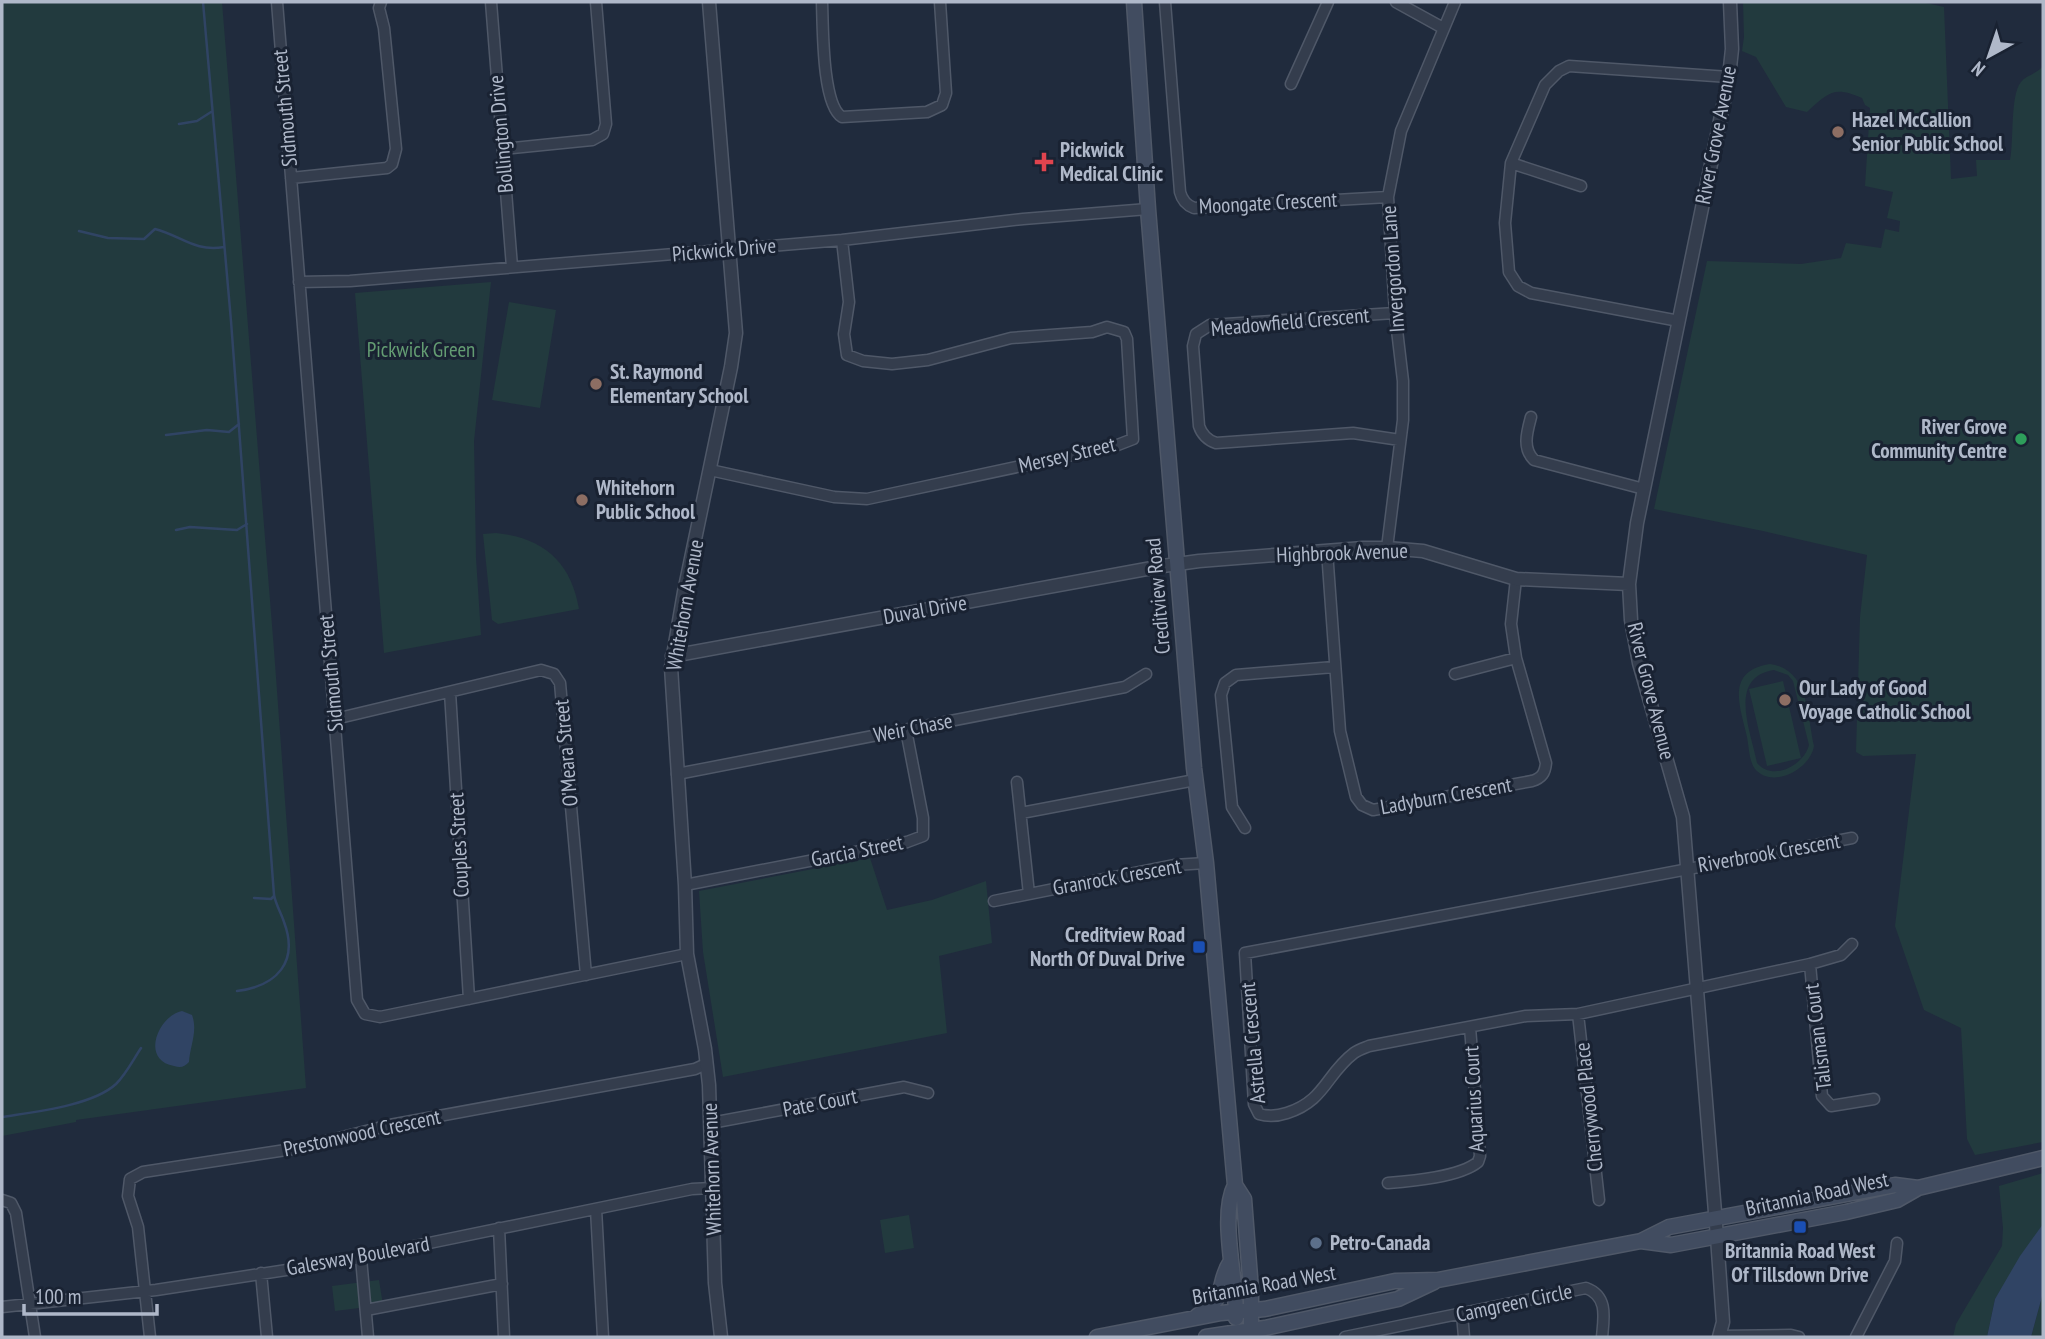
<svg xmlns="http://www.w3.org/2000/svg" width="2045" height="1339" font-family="'PT Sans Narrow',sans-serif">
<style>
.green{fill:#223a3e;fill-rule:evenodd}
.water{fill:#304464}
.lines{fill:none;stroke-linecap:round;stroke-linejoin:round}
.stream{stroke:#304464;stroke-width:2.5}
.minor-casing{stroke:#4f5868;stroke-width:13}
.tertiary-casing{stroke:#4f5868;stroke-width:15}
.secondary-casing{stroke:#4f5868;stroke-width:17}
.minor{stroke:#343d4d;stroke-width:10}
.tertiary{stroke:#343d4d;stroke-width:12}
.secondary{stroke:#414c60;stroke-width:14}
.education-dot{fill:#8d6e63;stroke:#192232;stroke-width:2.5}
.health-dot{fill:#e0444e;stroke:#192232;stroke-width:2.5}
.leisure-dot{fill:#2e9e5b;stroke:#192232;stroke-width:2.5}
.transit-dot{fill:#1a4fb4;stroke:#192232;stroke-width:2.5}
.service-dot{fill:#5c6f8a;stroke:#192232;stroke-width:2.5}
.labels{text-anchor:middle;stroke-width:6;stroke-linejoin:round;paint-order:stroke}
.street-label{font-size:21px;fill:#afb8c9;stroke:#192232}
.poi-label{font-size:21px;font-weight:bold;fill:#afb8c9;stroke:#192232;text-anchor:start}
.park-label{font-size:21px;fill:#639c72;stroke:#192232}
</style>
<rect width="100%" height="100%" fill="#202b3d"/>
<!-- green -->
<path class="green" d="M2,2h220l52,648 32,438 -230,32v2l-74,14z
M1743,2h179l22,5 7,172 26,-3 -1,-16h34c4,-19 0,-65 11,-78 5,-7 16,-8 22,-16v1076l-68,13 -8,-16 -6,-111 -37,-18 -29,-84 21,-172 -53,2 -7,-4 4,-135 7,-62 -104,-24 -109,-22 53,-248 94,3 40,-6 5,-15 35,5 4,-19 14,3 1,-11 -13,-3 6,-26 -28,-6 5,-78 -5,-3 -3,-7c-28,-12 -33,-6 -55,14l-21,-5 -30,-50 -14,-6 2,-14z
M491,282l-17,159 2,117 5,77 -97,18 -29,-360z
M509,302l47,8 -16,98 -48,-8z
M496,533c48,5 75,29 83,76l-81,15 -6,-4 -9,-86z
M1770,664c39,5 37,51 44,82 -4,24 -42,43 -59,23 -6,-8 -6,-22 -8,-32 -7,-31 -22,-66 23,-73zM1774,670l14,5 5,6 16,64c-5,20 -36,37 -52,18 -6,-31 -30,-86 17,-93z
M1783,681l18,77 -34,8 -18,-77z
M870,858l17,52 45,-10 54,-19 6,62 -53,13 8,77 -224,44 -20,-125 -4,-61z
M2043,1173v51l-48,75 -8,38h-34l3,-13 46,-78 1,-18 -4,-42z
M909,1215l5,33 -29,5 -5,-33z
M379,1280l4,25 -48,6 -3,-25z
M2043,1293v44h-12z"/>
<!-- water -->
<path class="water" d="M182,1011l10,4c6,16 -2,31 -3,47 -5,5 -8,6 -15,4 -34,-6 -16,-50 8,-55z
M2043,1224v69l-12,44h-44l8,-38 25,-43z"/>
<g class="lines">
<!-- stream -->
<path class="stream" d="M203,2l28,319 43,574c2,10 7,18 10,27 15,40 -7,64 -47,69
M179,124l18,-3 14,-9
M79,231l29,7 36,1 11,-10c27,7 39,23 69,18
M166,435l41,-5 22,2 10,-8
M176,530l14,-3 47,3 10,-6
M254,898l17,1 3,-3
M2,1117c31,-5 90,-11 114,-33 10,-10 17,-24 25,-36"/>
<!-- minor casing -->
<g class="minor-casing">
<path id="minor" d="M277,2l80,998 8,14 15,3 307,-63
M491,2l21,265
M822,2c1,25 0,103 20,115l85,-5 15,-7 4,-12 -6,-91
M1165,2l15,190c2,8 6,13 14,16l194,-11
M1396,2l47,26
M1291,84l37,-82
M503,149l89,-9 11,-6 3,-10 -10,-122
M1511,163l70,23
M291,178l96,-10 5,-4 4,-15 -12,-121 -5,-20 2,-6
M299,282l51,-1 492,-41 181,-21 125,-10
M1395,313l-185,12 -14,9 -3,12 6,80c3,9 8,14 17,17l137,-10 47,7
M1679,321l-148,-28 -13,-7 -9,-14 -4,-49 6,-60 34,-78 14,-14 10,-5 160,11
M1531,417c-4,15 -9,31 3,43l110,29
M710,470l124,27 33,2 248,-53 18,-7 -6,-100 -3,-7 -17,-5 -15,5 -81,6 -83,22 -36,4 -29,-3 -16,-6 -3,-21 5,-32 -7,-62
M1387,548l16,-128v-39l-8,-68 -7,-116 13,-66 54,-129
M1327,551l13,180 16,66 6,8 11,5 159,-29c10,-3 13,-8 14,-18l-30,-105 -5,-34 5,-45
M1455,674l61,-16
M450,692l19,307
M335,719l206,-49 13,4 6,9 26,292
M677,774l448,-87 21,-13
M1017,782l12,112
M1021,813l174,-33
M1245,828l-13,-21 -11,-112 4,-12 11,-8 98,-8
M1852,838l-607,115 9,151 5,10c10,3 19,2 28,-1 38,-12 39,-39 67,-60 4,-3 10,-5 15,-7l157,-30 52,-2 232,-50 31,-9 11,-11
M685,885l222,-43 16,-6v-18l-17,-88
M994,901l180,-36 32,-2
M1810,964l12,132 9,10 43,-7
M1578,1014l21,186
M711,1123l193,-36 24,6
M1388,1183c24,-2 72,-6 90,-21l2,-6 -10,-129
M2,1200l9,3 5,10 19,124
M596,1209l7,128
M499,1228l5,109
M361,1258l7,79
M261,1273l6,64
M2,1307l154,-17 176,-27 360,-74 20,-1
M366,1310l136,-26
M1462,1314l2,23
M1720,1336l71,-1 8,2
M150,1337l-12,-110 -10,-31 2,-17 13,-7 156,-24 91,-23 305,-56 11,-5
M1345,1337l241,-49c22,8 18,29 16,49
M1856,1337l39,-76 2,-18"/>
</g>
<!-- tertiary casing -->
<g class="tertiary-casing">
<path id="tertiary" d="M709,2l27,331 -5,34 -47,225 -13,75 14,218 2,69 18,95 4,36 6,198 6,54
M672,656l491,-90 36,-5 164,-13h24l36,3 93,28 113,5
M1719,1337l4,-15 -6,-85 -34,-420 -44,-154 -8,-43 -2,-36 8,-61 92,-446 3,-28 -2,-47"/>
</g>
<!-- secondary casing -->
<g class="secondary-casing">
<path id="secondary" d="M1134,2l14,207 46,559 12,95 29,322 9,14 7,91v47
M1235,1185c-16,31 2,96 1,133
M1641,1241l30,4 175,-33 51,-12 21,-12 125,-30
M1197,1316c33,-20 18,-31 34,-55
M1097,1337l124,-24 44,-4 130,-28 43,-1 203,-39 28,-14 226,-42 23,3
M1206,1337l59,-9 133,-29 36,-17"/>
</g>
<!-- minor -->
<use href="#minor" class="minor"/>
<!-- tertiary -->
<use href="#tertiary" class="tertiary"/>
<!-- secondary -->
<use href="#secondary" class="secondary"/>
</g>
<!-- markers -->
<g class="education-dot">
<circle cx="1838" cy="132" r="7"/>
<circle cx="596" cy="384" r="7"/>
<circle cx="582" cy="500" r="7"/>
<circle cx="1785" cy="700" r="7"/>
</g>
<path class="health-dot" d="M1040.5 151.5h7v7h7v7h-7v7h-7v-7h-7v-7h7z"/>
<circle class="leisure-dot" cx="2021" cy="439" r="7"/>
<g class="transit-dot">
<rect x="1192" y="940" width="14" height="14" rx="3.5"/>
<rect x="1793" y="1220" width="14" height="14" rx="3.5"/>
</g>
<circle class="service-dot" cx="1316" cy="1243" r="7"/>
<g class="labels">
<!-- street labels -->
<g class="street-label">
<text transform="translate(285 108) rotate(-95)" y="7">Sidmouth Street</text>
<text transform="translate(501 134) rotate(-95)" y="7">Bollington Drive</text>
<text transform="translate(1716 135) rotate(-79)" y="7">River Grove Avenue</text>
<text transform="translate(1268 203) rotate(-3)" y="7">Moongate Crescent</text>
<text transform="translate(724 250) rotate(-5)" y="7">Pickwick Drive</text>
<text transform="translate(1393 269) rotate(-94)" y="7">Invergordon Lane</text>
<text transform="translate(1290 322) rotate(-5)" y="7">Meadowfield Crescent</text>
<text transform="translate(1067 455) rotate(-13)" y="7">Mersey Street</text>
<text transform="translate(1342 553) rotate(-2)" y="7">Highbrook Avenue</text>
<text transform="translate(1158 596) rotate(-95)" y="7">Creditview Road</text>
<text transform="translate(685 605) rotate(-80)" y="7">Whitehorn Avenue</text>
<text transform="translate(925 610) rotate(-10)" y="7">Duval Drive</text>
<text transform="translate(331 673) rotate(-95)" y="7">Sidmouth Street</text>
<text transform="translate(1651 691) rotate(76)" y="7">River Grove Avenue</text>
<text transform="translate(913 728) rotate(-11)" y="7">Weir Chase</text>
<text transform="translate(566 753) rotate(-95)" y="7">O'Meara Street</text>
<text transform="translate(1446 796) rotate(-10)" y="7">Ladyburn Crescent</text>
<text transform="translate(459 845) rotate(-93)" y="7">Couples Street</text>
<text transform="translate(857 851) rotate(-11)" y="7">Garcia Street</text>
<text transform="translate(1769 853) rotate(-10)" y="7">Riverbrook Crescent</text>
<text transform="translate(1117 877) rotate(-10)" y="7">Granrock Crescent</text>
<text transform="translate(1818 1037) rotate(-97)" y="7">Talisman Court</text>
<text transform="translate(1253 1043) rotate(-95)" y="7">Astrella Crescent</text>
<text transform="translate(1474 1099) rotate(-93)" y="7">Aquarius Court</text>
<text transform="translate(820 1103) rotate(-11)" y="7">Pate Court</text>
<text transform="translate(1589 1107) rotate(-96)" y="7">Cherrywood Place</text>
<text transform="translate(362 1133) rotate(-12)" y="7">Prestonwood Crescent</text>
<text transform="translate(712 1169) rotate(-92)" y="7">Whitehorn Avenue</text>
<text transform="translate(1817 1194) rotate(-12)" y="7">Britannia Road West</text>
<text transform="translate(358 1256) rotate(-10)" y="7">Galesway Boulevard</text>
<text transform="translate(1264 1285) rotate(-10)" y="7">Britannia Road West</text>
<text transform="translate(1514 1303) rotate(-12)" y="7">Camgreen Circle</text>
</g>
<!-- poi labels -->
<g class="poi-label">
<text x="1852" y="127">Hazel McCallion<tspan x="1852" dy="24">Senior Public School</tspan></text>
<text x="1060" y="157">Pickwick<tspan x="1060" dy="24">Medical Clinic</tspan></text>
<text x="610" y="379">St. Raymond<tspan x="610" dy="24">Elementary School</tspan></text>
<text x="2007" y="434" text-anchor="end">River Grove<tspan x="2007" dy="24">Community Centre</tspan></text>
<text x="596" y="495">Whitehorn<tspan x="596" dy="24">Public School</tspan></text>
<text x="1799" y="695">Our Lady of Good<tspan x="1799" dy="24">Voyage Catholic School</tspan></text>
<text x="1185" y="942" text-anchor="end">Creditview Road<tspan x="1185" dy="24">North Of Duval Drive</tspan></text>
<text x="1330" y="1250">Petro-Canada</text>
<text x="1800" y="1258" text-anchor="middle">Britannia Road West<tspan x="1800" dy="24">Of Tillsdown Drive</tspan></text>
</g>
<!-- park labels -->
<g class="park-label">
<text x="421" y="357">Pickwick Green</text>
</g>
</g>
<!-- border -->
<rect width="2045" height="1339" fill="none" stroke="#afb8c9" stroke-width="7"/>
<!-- north arrow -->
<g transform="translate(1989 56) rotate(220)" stroke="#192232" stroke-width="5" paint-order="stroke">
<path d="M0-5L12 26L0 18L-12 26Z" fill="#afb8c9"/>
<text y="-10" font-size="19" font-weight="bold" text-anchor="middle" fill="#afb8c9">N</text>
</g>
<!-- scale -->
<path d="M24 1304v10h133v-10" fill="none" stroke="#afb8c9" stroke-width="3.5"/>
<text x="35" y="1304" font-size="21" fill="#afb8c9" stroke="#192232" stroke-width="5" paint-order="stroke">100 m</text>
</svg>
